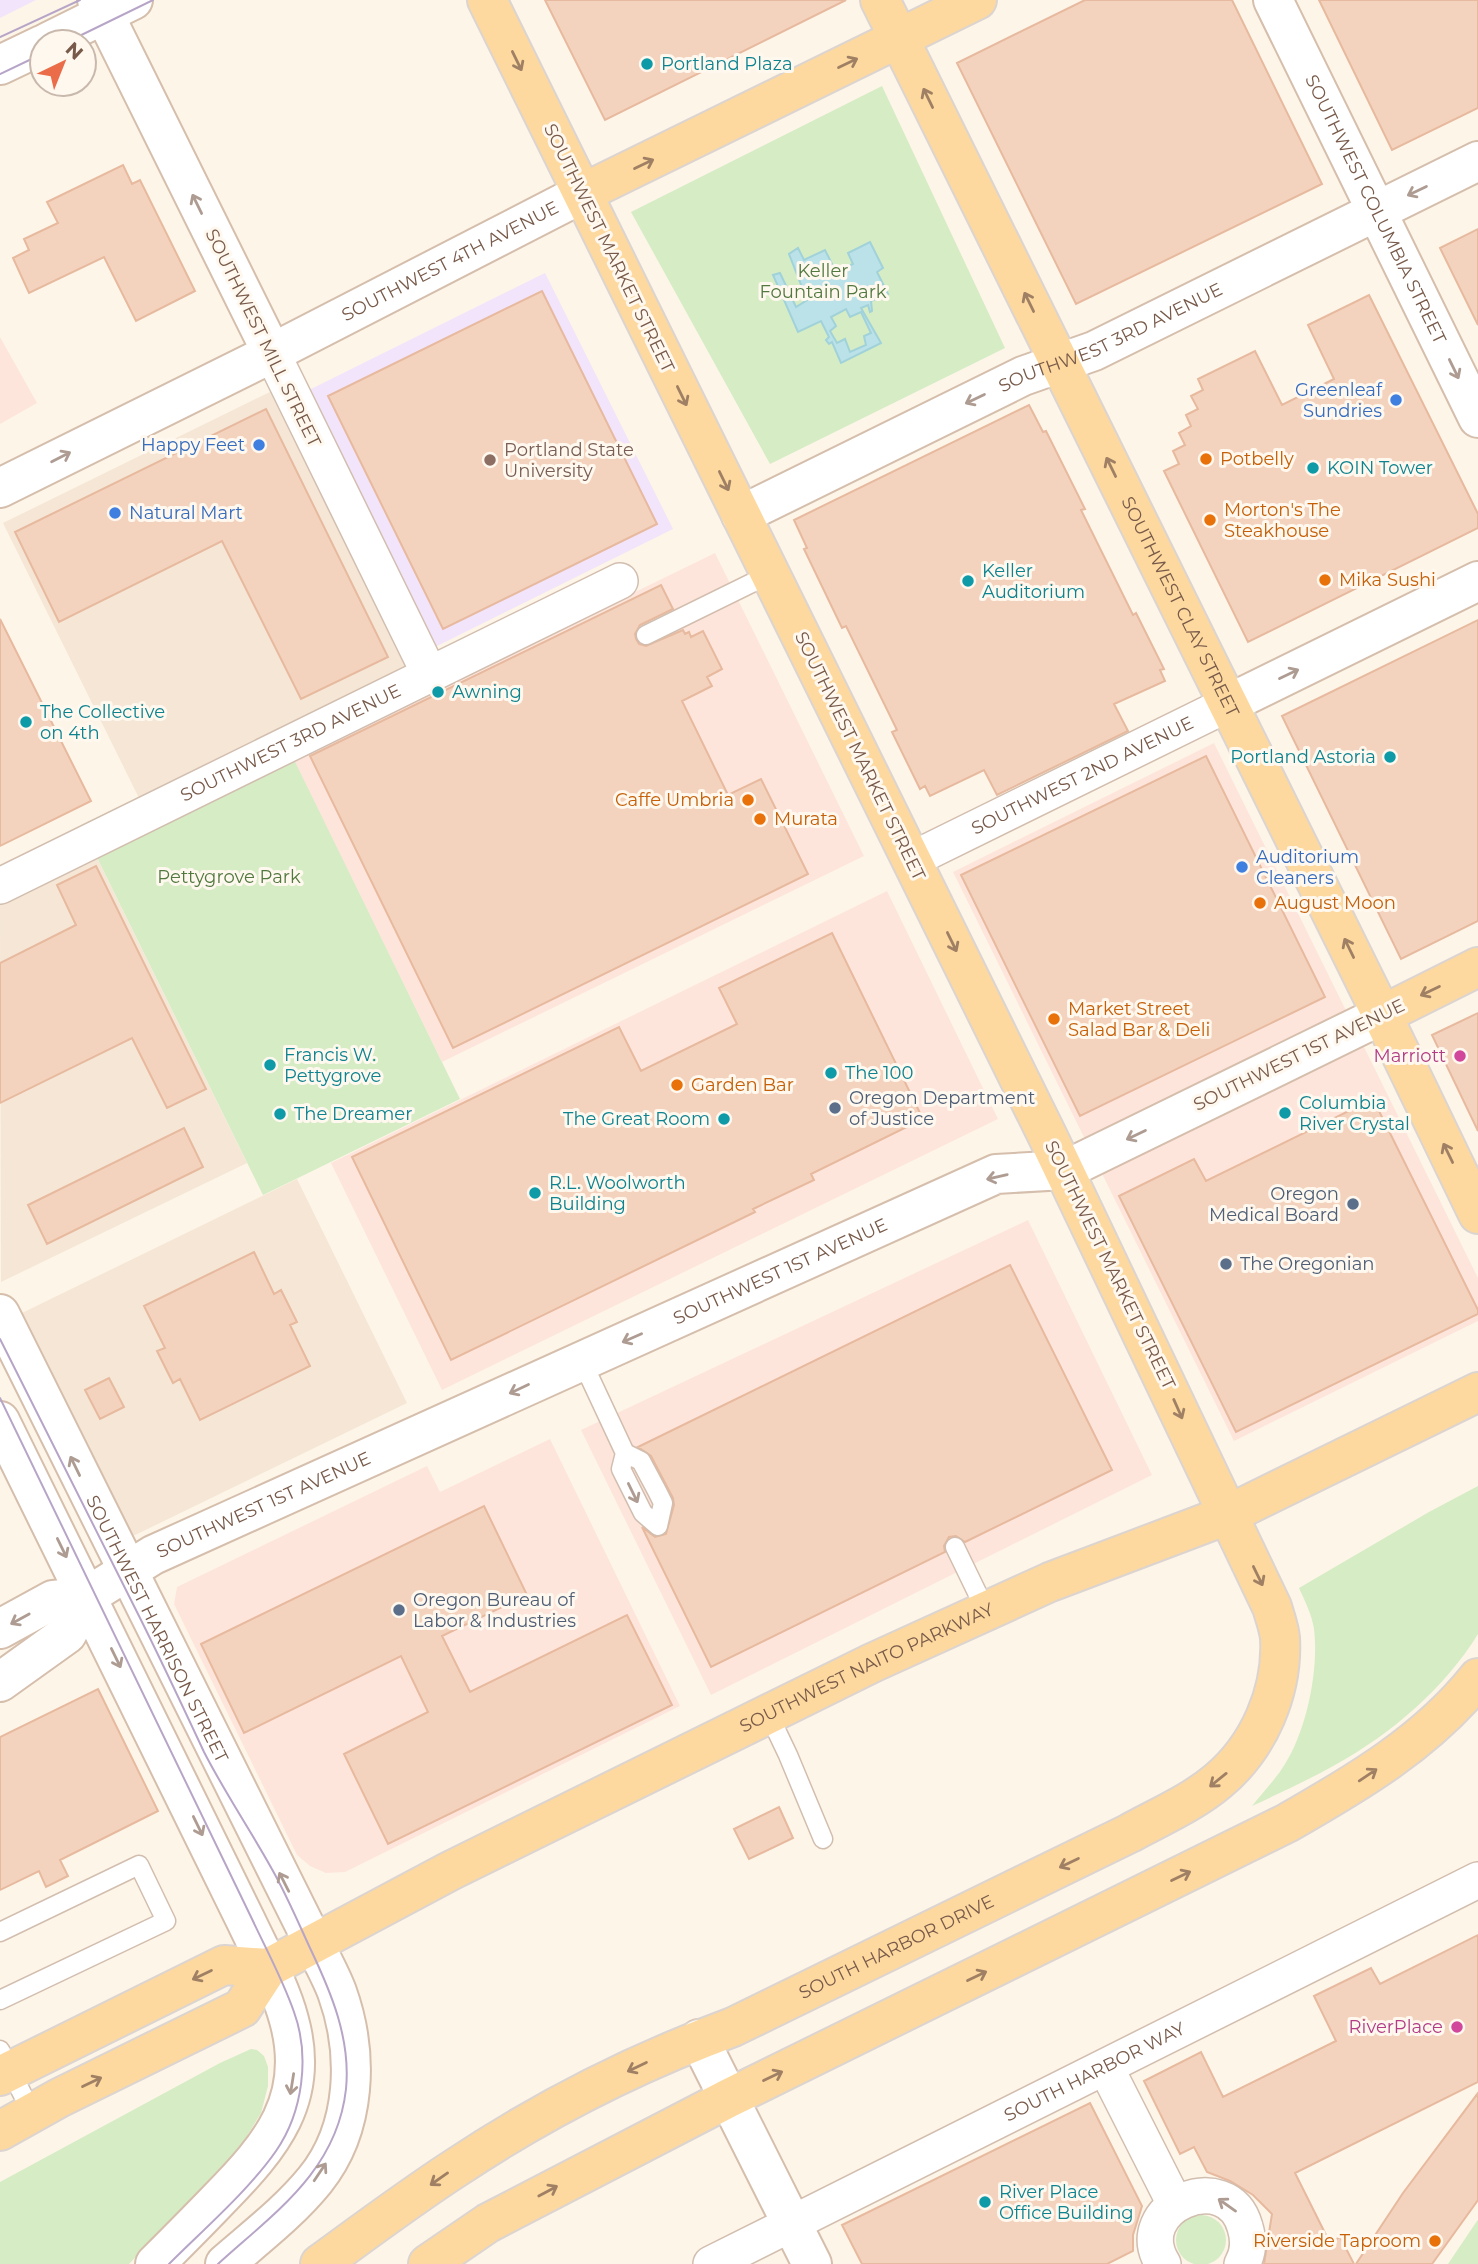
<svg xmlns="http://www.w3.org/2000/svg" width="1478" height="2264" font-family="Montserrat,sans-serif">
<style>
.residential{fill:#f5e6d6}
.commercial{fill:#fee5db}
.education{fill:#f2e4fa}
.green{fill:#d5ecc5}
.water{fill:#bbe2e8;stroke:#a1d2da;stroke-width:2;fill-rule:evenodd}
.building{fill:#f4d3be;stroke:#e7b99e;stroke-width:2}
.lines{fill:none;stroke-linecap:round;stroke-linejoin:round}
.lane-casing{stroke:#d2beaf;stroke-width:21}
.street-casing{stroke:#d2beaf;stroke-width:38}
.secondary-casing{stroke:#d5beac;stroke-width:42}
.primary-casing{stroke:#dcd4d0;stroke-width:42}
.lane{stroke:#fff;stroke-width:18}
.street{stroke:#fff;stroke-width:35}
.secondary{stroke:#fff;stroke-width:38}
.primary{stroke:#fdd99f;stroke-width:38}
.tram{stroke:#b7a5c8;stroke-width:2}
.oneway{stroke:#a08064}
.oneway2{stroke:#ae9c92}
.culture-dot{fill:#0f9aa8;stroke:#fff8ef;stroke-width:2.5}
.shop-dot{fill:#3f7fe0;stroke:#fff8ef;stroke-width:2.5}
.food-dot{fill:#e8710a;stroke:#fff8ef;stroke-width:2.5}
.education-dot{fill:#8d6e63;stroke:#fff8ef;stroke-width:2.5}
.hotel-dot{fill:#d1479c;stroke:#fff8ef;stroke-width:2.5}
.service-dot{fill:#5c6f8a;stroke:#fff8ef;stroke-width:2.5}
.labels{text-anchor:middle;stroke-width:6;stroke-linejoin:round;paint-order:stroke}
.culture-label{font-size:18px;fill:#0d838f;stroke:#fff8ef;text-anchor:start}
.street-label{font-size:18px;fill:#785a4a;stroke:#fff8ef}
.park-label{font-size:18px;fill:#51793f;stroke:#fff8ef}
.shop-label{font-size:18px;fill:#366cbe;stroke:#fff8ef;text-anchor:end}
.education-label{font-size:18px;fill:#785e54;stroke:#fff8ef;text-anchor:start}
.food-label{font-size:18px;fill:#c56008;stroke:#fff8ef;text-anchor:start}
.hotel-label{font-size:18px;fill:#b23c85;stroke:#fff8ef;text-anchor:end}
.service-label{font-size:18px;fill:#4e5e75;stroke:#fff8ef;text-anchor:start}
</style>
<rect width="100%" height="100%" fill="#fdf5e8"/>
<!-- residential -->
<path class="residential" d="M270,392l136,275 -267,131 -136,-275z
M97,858l150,305 -246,119 -1,-377z
M297,1179l110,224 -276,134 -109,-224z"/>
<!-- commercial -->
<path class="commercial" d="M0,337l37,66 -37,21z
M715,553l149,303 -422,206 -149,-303z
M1214,743l264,535v43l-244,120 -281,-569z
M887,891l111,228 -556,271 -111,-227z
M1028,1220l124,255 -441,220 -130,-265z
M550,1439l130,267 -335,166 -19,1 -16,-7 -13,-11 -123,-251 3,-17 250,-121 13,26z"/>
<!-- education -->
<path class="education" d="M0,0h36l-36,18z
M545,273l128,256 -238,118 -128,-256z"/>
<!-- green -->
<path class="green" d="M882,86l123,262 -235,116 -139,-252z
M279,729l181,370 -197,96 -182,-370z
M1478,1486v148c-34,55 -87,100 -143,131 -27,15 -55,28 -83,41 11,-14 24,-27 33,-42 22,-35 34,-95 29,-135 -2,-14 -9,-28 -15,-41l130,-76z
M251,2049l6,1 7,6 4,11v19l-7,27 -20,33 -112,118h-129v-82l220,-119z
M1176 2240a25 25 0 1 1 50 0a25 25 0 1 1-50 0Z
M1478,2220v44h-30l29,-43z"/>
<!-- water -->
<path class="water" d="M870,242l13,26 -6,4 11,22 -17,7 1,10 -2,1 -2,-7 -7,3 20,35 -40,20 -9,-21 -3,2 -3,-4 3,-3 -8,-16 -23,11 -25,-57 7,-2 16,34 11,-7 -18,-46 9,-6 6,12 21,-10 11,22 17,-8 -5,-11zM846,309l4,8 11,-5 10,21 -7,3 2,9 -16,7 -5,-13 -8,4 -7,-12 6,-5 -5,-9z"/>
<!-- building -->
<path class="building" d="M545,0h301l-241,120z
M1085,0h147l90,184 -246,120 -119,-241z
M1319,0h159v108l-86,42z
M123,165l9,19 8,-4 55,111 -59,30 -32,-64 -75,36 -16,-35 16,-8 -5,-11 34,-16 -11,-21z
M1478,229v96l-38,-77z
M542,291l115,233 -214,105 -115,-233z
M1369,295l109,219v14l-230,114 -84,-171 15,-7 -6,-13 12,-6 -6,-12 12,-7 -5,-11 12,-6 -7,-13 12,-6 -5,-11 57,-28 27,54 52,-26 -26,-54z
M1029,405l14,27 3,-1 39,78 -4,1 52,105 3,-2 28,56 -4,1 5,11 -51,23 14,27 -131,64 -13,-25 -54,26 -5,-10 -5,3 -28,-57 5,-2 -51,-104 -4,2 -38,-79 3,-1 -13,-28z
M266,409l122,248 -87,42 -79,-158 -163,81 -44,-90z
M661,585l12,24 -33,16 -5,9 1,5 3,5 7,2 37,-16 2,4 4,-2 2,5 12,-6 19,38 -15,8 5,9 -30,15 46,94 33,-16 47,95 -355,174 -143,-292z
M0,619l91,182 -91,45z
M1478,620v301l-77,38 -119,-243z
M1206,756l119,241 -245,119 -119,-241z
M96,866l110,223 -39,19 -35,-70 -132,65v-140l76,-38 -19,-40z
M832,933l91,186 -112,55 3,6 -61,29 2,3 -304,148 -99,-203 267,-130 22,44 96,-47 -18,-36z
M1478,1013v118l-46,-96z
M1373,1099l105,211v4l-242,118 -117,-236 75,-37 12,22z
M184,1128l19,39 -156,77 -19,-39z
M254,1252l20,42 7,-4 16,32 -7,3 20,41 -110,54 -20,-41 -7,4 -16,-32 8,-3 -21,-42z
M1010,1265l102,205 -147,72 -9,-6 -7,1 -5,9 1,6 -234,115 -69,-140 13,10 11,-3 8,-29 -1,-7 -22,-42 -13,-9z
M109,1378l15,29 -24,12 -15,-29z
M484,1506l43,89 -85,41 28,56 157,-77 45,90 -284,139 -44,-90 84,-42 -27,-56 -157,77 -43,-89z
M98,1689l60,122 -98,49 8,16 -22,11 -7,-16 -39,19v-153z
M779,1807l14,31 -44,21 -15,-30z
M1478,1935v147l-183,91 35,70 10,-6 14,27h-90l8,-50 -19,-19 -23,-14 -23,-9 -13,-25 -14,7 -36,-73 57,-29 22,45 113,-56 -22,-45 57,-28 9,16z
M1478,2093v107l-46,64h-76l47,-71z
M1090,2103l52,103 -9,29v16l-26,13h-245l-20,-39z"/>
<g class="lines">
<!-- lane casing -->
<g class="lane-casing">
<path id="lane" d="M646,635l124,-61
M582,1361l43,92 16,8 16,30 6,12 -5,23 -15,-13 -22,-44 4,-16
M955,1547l31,64
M768,1713l20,42 35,84
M0,1932l139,-67 27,56 -166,79
M0,2050l32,63"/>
</g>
<!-- street casing -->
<g class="street-casing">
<g id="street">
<path d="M272,353l158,322"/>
<path id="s1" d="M911,860l317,-156"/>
<path id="s2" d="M0,886l620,-305"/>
<path d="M1106,2068l69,136"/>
<path id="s3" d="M711,2264l767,-384"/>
<path d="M1163,2264c-36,-57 65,-100 82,-37 4,13 4,25 -3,37"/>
</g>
</g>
<!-- secondary casing -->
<g class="secondary-casing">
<g id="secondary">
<path d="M97,0l175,353"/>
<path id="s4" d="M1273,0l205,418"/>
<path d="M48,42l85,-42"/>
<path d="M0,65l42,-20"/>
<path id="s5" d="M0,488l272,-135 311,-160"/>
<path id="s6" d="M741,515l282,-139 71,-25 384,-190"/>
<path d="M1228,704l250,-123"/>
<path id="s7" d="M0,1314l314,630c8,16 17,32 23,48 22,61 20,136 -22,188 -26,32 -59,57 -90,84"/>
<path d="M0,1421l246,500c15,32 34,65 43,99 22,79 -18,126 -70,179 -21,22 -42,43 -64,65"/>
<path id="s8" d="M0,1629l53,-29 33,-3 67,-42 843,-381 69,-4 317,-155"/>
<path d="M0,1682l67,-48 19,-37"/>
<path d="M699,2039l113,225"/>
</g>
</g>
<!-- primary casing -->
<g class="primary-casing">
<g id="primary">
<path id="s9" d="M880,0l502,1015 96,199"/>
<path d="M583,193l394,-193"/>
<path d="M1382,1015l96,-48"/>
<path d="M0,2076l224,-111 44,3"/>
<path id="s10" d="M0,2131l59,-33 183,-90 26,-40 182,-97 422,-208 178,-81 177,-67 251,-123"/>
<path id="s11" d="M320,2264c44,-32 88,-65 134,-95 87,-58 181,-106 279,-142l397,-194c29,-16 62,-30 88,-52 41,-34 65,-90 62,-143 -1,-10 -5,-21 -8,-31l-224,-470 -561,-1137"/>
<path d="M428,2264l60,-41 241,-125 558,-275c70,-40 140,-81 191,-145"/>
</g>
</g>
<!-- lane -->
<use href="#lane" class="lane"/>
<!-- street -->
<use href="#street" class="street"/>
<!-- secondary -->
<use href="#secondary" class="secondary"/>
<!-- primary -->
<use href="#primary" class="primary"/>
<!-- tram -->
<path class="tram" d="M0,37l80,-37
M67,42l86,-42
M0,74l42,-20
M0,1339c46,93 94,186 140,279 22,44 43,89 64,134 21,41 47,79 69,119 14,25 25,51 37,77 21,44 41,91 36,141 -9,82 -72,124 -128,175
M0,1398l252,521c14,30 31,61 42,93 16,44 9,100 -18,139 -27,39 -73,79 -107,113"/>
</g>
<!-- one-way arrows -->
<defs><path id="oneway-shaft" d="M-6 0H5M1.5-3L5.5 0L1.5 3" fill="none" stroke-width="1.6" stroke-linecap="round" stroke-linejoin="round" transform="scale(1.75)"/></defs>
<g class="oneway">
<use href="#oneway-shaft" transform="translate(517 61) rotate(64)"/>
<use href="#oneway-shaft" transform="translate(848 63) rotate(-26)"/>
<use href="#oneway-shaft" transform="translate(928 98) rotate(-116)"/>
<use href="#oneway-shaft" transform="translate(644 164) rotate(-26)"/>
<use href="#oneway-shaft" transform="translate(1029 302) rotate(-116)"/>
<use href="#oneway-shaft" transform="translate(682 396) rotate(64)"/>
<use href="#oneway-shaft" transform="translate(1111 467) rotate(-116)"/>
<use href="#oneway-shaft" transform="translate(724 481) rotate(64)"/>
<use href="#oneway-shaft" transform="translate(952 942) rotate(64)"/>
<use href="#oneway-shaft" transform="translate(1349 948) rotate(-116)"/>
<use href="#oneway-shaft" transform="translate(1430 991) rotate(154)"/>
<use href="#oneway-shaft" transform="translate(1448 1153) rotate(-116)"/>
<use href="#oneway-shaft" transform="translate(1178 1409) rotate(66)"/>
<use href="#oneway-shaft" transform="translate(1258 1576) rotate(64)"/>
<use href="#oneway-shaft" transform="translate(1368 1775) rotate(-34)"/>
<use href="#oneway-shaft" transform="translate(1218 1780) rotate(141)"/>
<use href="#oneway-shaft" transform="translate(1069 1863) rotate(154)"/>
<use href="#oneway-shaft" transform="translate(1181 1876) rotate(-26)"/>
<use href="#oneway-shaft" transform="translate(202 1975) rotate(154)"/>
<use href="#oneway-shaft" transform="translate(977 1976) rotate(-26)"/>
<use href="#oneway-shaft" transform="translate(637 2067) rotate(154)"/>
<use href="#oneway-shaft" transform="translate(773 2076) rotate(-26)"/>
<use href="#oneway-shaft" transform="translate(92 2082) rotate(-26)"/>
<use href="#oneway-shaft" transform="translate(439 2179) rotate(145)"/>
<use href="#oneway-shaft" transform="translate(548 2191) rotate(-28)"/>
</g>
<g class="oneway2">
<use href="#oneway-shaft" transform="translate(1417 191) rotate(154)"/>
<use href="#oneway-shaft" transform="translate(197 204) rotate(-116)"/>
<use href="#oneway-shaft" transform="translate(1454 369) rotate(64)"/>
<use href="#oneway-shaft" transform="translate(975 399) rotate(154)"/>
<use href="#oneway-shaft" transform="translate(61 457) rotate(-27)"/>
<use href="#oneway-shaft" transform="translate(1289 674) rotate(-26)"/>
<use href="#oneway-shaft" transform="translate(1136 1135) rotate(154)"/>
<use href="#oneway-shaft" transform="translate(997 1177) rotate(167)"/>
<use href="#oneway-shaft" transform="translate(632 1338) rotate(156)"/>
<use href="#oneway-shaft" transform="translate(519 1389) rotate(155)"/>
<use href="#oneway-shaft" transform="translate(75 1466) rotate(-116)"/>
<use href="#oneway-shaft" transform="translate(633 1493) rotate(64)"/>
<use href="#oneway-shaft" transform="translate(62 1548) rotate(64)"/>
<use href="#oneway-shaft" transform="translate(20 1619) rotate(151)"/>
<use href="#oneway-shaft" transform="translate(116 1658) rotate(64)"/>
<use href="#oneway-shaft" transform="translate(198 1826) rotate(64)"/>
<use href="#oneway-shaft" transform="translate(284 1882) rotate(-117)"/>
<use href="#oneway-shaft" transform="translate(292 2084) rotate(99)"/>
<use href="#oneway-shaft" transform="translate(320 2172) rotate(-56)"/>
<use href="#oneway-shaft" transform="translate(1227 2205) rotate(-145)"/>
</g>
<!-- markers -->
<g class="culture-dot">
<circle cx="647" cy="64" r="7"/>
<circle cx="1313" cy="468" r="7"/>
<circle cx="968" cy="581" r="7"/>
<circle cx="438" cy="692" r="7"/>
<circle cx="26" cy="722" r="7"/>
<circle cx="1390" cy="757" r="7"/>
<circle cx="270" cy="1065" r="7"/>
<circle cx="831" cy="1073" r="7"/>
<circle cx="1285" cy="1113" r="7"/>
<circle cx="280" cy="1114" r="7"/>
<circle cx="724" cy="1119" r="7"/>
<circle cx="535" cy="1193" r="7"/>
<circle cx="985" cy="2202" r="7"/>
</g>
<g class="shop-dot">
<circle cx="1396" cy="400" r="7"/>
<circle cx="259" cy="445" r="7"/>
<circle cx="115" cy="513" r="7"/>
<circle cx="1242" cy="867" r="7"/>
</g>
<g class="food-dot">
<circle cx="1206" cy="459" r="7"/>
<circle cx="1210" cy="520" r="7"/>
<circle cx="1325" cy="580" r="7"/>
<circle cx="748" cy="800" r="7"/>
<circle cx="760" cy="819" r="7"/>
<circle cx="1260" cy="903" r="7"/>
<circle cx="1054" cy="1019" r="7"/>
<circle cx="677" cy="1085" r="7"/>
<circle cx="1435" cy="2241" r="7"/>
</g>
<circle class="education-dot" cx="490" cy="460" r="7"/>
<g class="hotel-dot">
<circle cx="1460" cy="1056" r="7"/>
<circle cx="1457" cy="2027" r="7"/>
</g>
<g class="service-dot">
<circle cx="835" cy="1108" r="7"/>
<circle cx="1353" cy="1204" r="7"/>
<circle cx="1226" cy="1264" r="7"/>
<circle cx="399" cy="1610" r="7"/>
</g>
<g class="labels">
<!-- culture labels -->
<g class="culture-label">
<text x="661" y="70">Portland Plaza</text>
<text x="1327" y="474">KOIN Tower</text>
<text x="982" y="577">Keller<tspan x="982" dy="21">Auditorium</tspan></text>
<text x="452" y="698">Awning</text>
<text x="40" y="718">The Collective<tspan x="40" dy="21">on 4th</tspan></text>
<text x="1376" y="763" text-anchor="end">Portland Astoria</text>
<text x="284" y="1061">Francis W.<tspan x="284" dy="21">Pettygrove</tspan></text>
<text x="845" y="1079">The 100</text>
<text x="1299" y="1109">Columbia<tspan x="1299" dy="21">River Crystal</tspan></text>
<text x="294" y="1120">The Dreamer</text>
<text x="710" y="1125" text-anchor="end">The Great Room</text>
<text x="549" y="1189">R.L. Woolworth<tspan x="549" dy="21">Building</tspan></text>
<text x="999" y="2198">River Place<tspan x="999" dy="21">Office Building</tspan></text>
</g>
<!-- street labels -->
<g class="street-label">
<text dy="6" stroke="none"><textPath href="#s4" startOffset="233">SOUTHWEST COLUMBIA STREET</textPath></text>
<text transform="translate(609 248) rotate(64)" y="6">SOUTHWEST MARKET STREET</text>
<text dy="6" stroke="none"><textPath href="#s5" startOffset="504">SOUTHWEST 4TH AVENUE</textPath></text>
<text transform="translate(263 338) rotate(64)" y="6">SOUTHWEST MILL STREET</text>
<text dy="6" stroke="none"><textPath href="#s6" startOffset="410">SOUTHWEST 3RD AVENUE</textPath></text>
<text dy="6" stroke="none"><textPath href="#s9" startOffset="677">SOUTHWEST CLAY STREET</textPath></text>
<text dy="6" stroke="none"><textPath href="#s2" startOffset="324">SOUTHWEST 3RD AVENUE</textPath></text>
<text transform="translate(860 756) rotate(64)" y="6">SOUTHWEST MARKET STREET</text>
<text dy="6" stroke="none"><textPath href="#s1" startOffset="191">SOUTHWEST 2ND AVENUE</textPath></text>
<text transform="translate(1299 1055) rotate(-26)" y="6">SOUTHWEST 1ST AVENUE</text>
<text transform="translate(1110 1265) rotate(64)" y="6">SOUTHWEST MARKET STREET</text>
<text dy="6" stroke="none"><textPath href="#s8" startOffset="861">SOUTHWEST 1ST AVENUE</textPath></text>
<text dy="6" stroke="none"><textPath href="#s8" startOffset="294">SOUTHWEST 1ST AVENUE</textPath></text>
<text dy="6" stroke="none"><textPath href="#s7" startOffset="352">SOUTHWEST HARRISON STREET</textPath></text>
<text dy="6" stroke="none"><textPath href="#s10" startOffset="989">SOUTHWEST NAITO PARKWAY</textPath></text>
<text dy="6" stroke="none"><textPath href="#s11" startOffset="660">SOUTH HARBOR DRIVE</textPath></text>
<text dy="6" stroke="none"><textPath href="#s3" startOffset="429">SOUTH HARBOR WAY</textPath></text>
</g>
<!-- park labels -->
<g class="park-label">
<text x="823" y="277">Keller<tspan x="823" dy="21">Fountain Park</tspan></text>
<text x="229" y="883">Pettygrove Park</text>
</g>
<!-- shop labels -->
<g class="shop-label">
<text x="1382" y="396">Greenleaf<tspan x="1382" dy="21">Sundries</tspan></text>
<text x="245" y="451">Happy Feet</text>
<text x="129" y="519" text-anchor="start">Natural Mart</text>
<text x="1256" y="863" text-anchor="start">Auditorium<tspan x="1256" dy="21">Cleaners</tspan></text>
</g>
<!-- education labels -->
<g class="education-label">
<text x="504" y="456">Portland State<tspan x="504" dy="21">University</tspan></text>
</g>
<!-- food labels -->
<g class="food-label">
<text x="1220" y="465">Potbelly</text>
<text x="1224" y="516">Morton's The<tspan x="1224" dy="21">Steakhouse</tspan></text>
<text x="1339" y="586">Mika Sushi</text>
<text x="734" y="806" text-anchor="end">Caffe Umbria</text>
<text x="774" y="825">Murata</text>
<text x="1274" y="909">August Moon</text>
<text x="1068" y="1015">Market Street<tspan x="1068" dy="21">Salad Bar &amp; Deli</tspan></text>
<text x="691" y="1091">Garden Bar</text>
<text x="1421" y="2247" text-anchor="end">Riverside Taproom</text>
</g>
<!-- hotel labels -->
<g class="hotel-label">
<text x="1446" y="1062">Marriott</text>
<text x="1443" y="2033">RiverPlace</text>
</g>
<!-- service labels -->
<g class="service-label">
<text x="849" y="1104">Oregon Department<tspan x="849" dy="21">of Justice</tspan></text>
<text x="1339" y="1200" text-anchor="end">Oregon<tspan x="1339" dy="21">Medical Board</tspan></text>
<text x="1240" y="1270">The Oregonian</text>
<text x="413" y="1606">Oregon Bureau of<tspan x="413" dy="21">Labor &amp; Industries</tspan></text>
</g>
</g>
<!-- north arrow -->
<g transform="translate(63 63) rotate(43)"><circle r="33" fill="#fff8ef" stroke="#c9b9ad" stroke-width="2"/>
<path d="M0-5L12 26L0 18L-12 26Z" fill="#ea6c49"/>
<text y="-10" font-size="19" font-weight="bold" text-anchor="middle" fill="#785a4a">N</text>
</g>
</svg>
